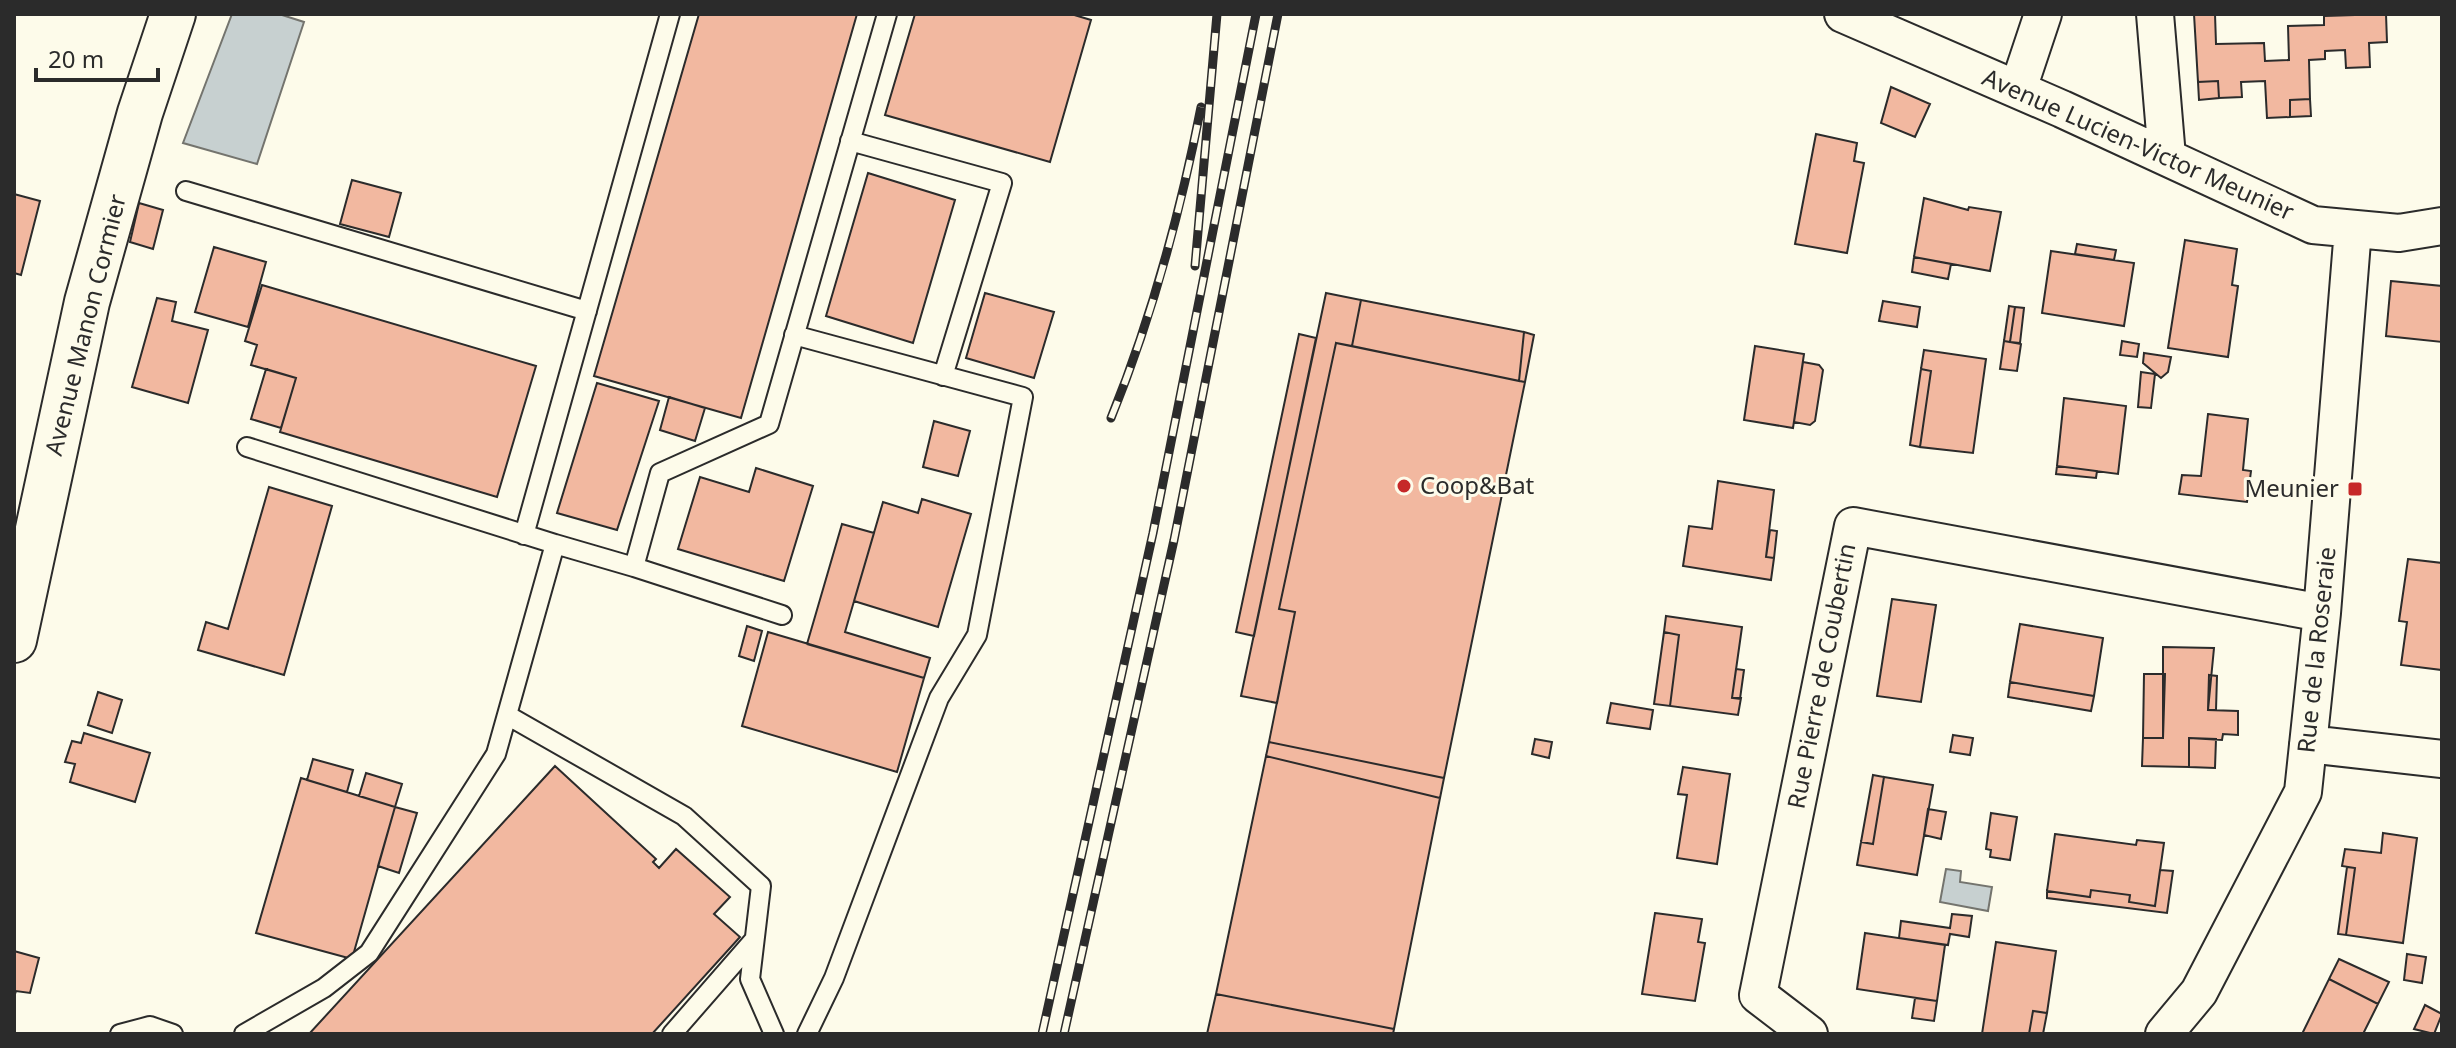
<svg xmlns="http://www.w3.org/2000/svg" width="2456" height="1048" font-family="'Noto Sans',sans-serif">
<style>
.water{fill:#c7d0d0;stroke:#74746e;stroke-width:2}
.building{fill:#f2b8a0;stroke:#2b2b2b;stroke-width:2}
.lines{fill:none;stroke-linecap:round;stroke-linejoin:round}
.service-casing{stroke:#2b2b2b;stroke-width:22}
.minor-casing{stroke:#2b2b2b;stroke-width:40}
.tertiary-casing{stroke:#2b2b2b;stroke-width:48}
.service{stroke:#fdfbea;stroke-width:18}
.minor{stroke:#fdfbea;stroke-width:36}
.tertiary{stroke:#fdfbea;stroke-width:44}
.rail-casing{stroke:#2b2b2b;stroke-width:9}
.rail{stroke:#fdfbea;stroke-width:6;stroke-dasharray:18;stroke-linecap:butt}
.poi-dot{fill:#c62828;stroke:#fdfbea;stroke-width:3}
.labels{text-anchor:middle;stroke-width:6;stroke-linejoin:round;paint-order:stroke}
.street-label{font-size:24px;fill:#2b2b2b;stroke:#fdfbea}
.poi-label{font-size:24px;fill:#2b2b2b;stroke:#fdfbea;text-anchor:start}
</style>
<rect width="100%" height="100%" fill="#fdfbea"/>
<!-- water -->
<path class="water" d="M232,14h47l25,8 -47,142 -74,-21z
M1946,869l15,2 -1,11 32,5 -4,24 -48,-9z"/>
<!-- building -->
<path class="building" d="M699,14h158l-116,404 -147,-42z
M915,14h156l20,6 -41,142 -165,-47z
M2194,14h21l1,30 48,-1 1,18 24,-1 -1,-34 36,-1v-9l62,-2 1,28 -18,1 1,24 -24,1 -1,-18 -20,1v8l-16,1 1,39 -20,1v17l-23,1 -2,-37 -24,1 1,15 -23,1 -1,-17 -20,1z
M2218,81l1,17 -20,2 -1,-18z
M1891,87l39,17 -15,33 -34,-14z
M2310,99l1,17 -21,1v-17z
M1816,134l41,9 -3,18 10,2 -17,90 -52,-9z
M868,173l87,27 -42,143 -87,-27z
M352,180l49,13 -12,44 -49,-13z
M14,194l26,7 -19,74 -7,-2z
M1924,198l44,12 1,-3 32,5 -11,59 -76,-14z
M139,203l24,7 -10,39 -23,-7z
M2185,240l52,9 -5,36 6,1 -10,71 -60,-9z
M2077,244l39,6 -2,10 -39,-6z
M214,247l52,15 -18,65 -53,-15z
M2051,251l83,12 -10,63 -82,-13z
M1914,257l37,7 -3,15 -36,-7z
M2391,281l51,5v56l-56,-6z
M262,285l274,81 -39,131 -217,-65 16,-54 -45,-13 6,-20 -12,-4z
M985,293l69,19 -20,66 -68,-20z
M1326,293l35,7 -9,46 -16,-3 -57,266 16,3 -18,91 -36,-7z
M157,298l19,4 -4,19 36,9 -20,73 -56,-16z
M1361,300l163,32 -5,49 -167,-35z
M1883,301l37,6 -3,20 -38,-6z
M2009,306l6,1 -5,35 -6,-1z
M2015,307l9,1 -4,35 -10,-1z
M1524,332l10,3 -9,47 -6,-1z
M1299,334l17,4 -62,298 -18,-4z
M2004,341l17,3 -4,27 -17,-2z
M2122,341l17,3 -2,13 -17,-2z
M1336,343l189,39 -81,396 -175,-36 26,-130 -16,-3z
M1755,346l49,8 -11,74 -49,-8z
M1924,350l62,9 -13,94 -53,-6 11,-76 -10,-2z
M2144,353l27,4 -3,15 -7,6 -18,-15z
M1803,362l16,3 4,5 -8,51 -5,4 -16,-3z
M266,369l30,9 -15,50 -30,-9z
M1921,369l10,2 -11,76 -10,-2z
M2141,372l14,2 -4,34 -13,-1z
M597,383l62,18 -42,129 -60,-17z
M669,397l36,11 -10,33 -35,-11z
M2064,398l62,8 -8,68 -61,-8z
M2208,414l40,5 -5,51 8,1 -4,31 -68,-8 3,-19 19,1z
M934,421l36,10 -12,45 -35,-9z
M2057,466l40,5 -1,7 -40,-4z
M756,468l57,18 -29,95 -106,-32 22,-72 49,15z
M1718,481l56,9 -8,67 8,1 -3,22 -88,-14 6,-40 23,3z
M269,487l63,19 -48,169 -86,-25 8,-28 22,7z
M922,499l49,15 -33,113 -84,-26 29,-99 35,11z
M842,524l32,9 -29,99 85,26 -6,20 -117,-34z
M1770,530l7,1 -3,27 -8,-1z
M2408,559l34,4v107l-41,-5 6,-43 -8,-1z
M1892,599l44,6 -15,97 -44,-6z
M1666,616l76,11 -10,71h9l-3,17 -68,-9 9,-71 -15,-3z
M2020,624l83,14 -9,58 -84,-14z
M747,626l15,5 -8,30 -15,-5z
M768,632l156,46 -27,94 -155,-46z
M1664,632l15,3 -9,71 -16,-2z
M2163,647l51,1 -6,62 30,1v24l-15,-1 -1,6 -33,-2v29l-47,-1 1,-28h20z
M1736,669l8,1 -4,29 -8,-1z
M2144,674h21l-2,64h-20z
M2209,675l8,1 -1,34h-8z
M2010,682l84,14 -3,15 -83,-14z
M98,692l24,8 -10,33 -24,-8z
M1611,703l42,7 -3,19 -43,-6z
M84,733l66,20 -15,49 -65,-20 5,-18 -10,-2 7,-21 9,2z
M1953,735l20,3 -3,17 -20,-3z
M2189,738l27,1 -1,29 -26,-1z
M1535,739l17,3 -3,16 -17,-4z
M1269,742l175,36 -4,20 -174,-42z
M1266,756l174,42 -46,231 -178,-35z
M313,759l40,11 -6,22 -40,-12z
M555,766l101,93 -3,3 6,6 17,-19 54,48 -16,17 26,23 -88,97h-343z
M1683,767l47,7 -13,90 -40,-6 10,-63 -9,-1z
M366,773l36,11 -7,23 -36,-11z
M1873,775l11,2 -11,67 -12,-2z
M1884,777l49,8 -16,90 -60,-10 4,-23 12,2z
M301,778l94,29 -43,152 -96,-26z
M395,807l22,6 -18,60 -21,-7z
M1928,809l18,3 -5,27 -17,-4z
M1991,813l26,4 -7,43 -20,-3 1,-7 -5,-1z
M2383,833l34,5 -14,105 -57,-8 9,-67 -13,-2 3,-17 36,4z
M2055,834l81,11 1,-5 27,3 -9,63 -26,-4 1,-7 -39,-5 -1,7 -43,-6z
M2347,867l8,1 -9,67 -8,-1z
M2160,870l13,1 -6,42 -120,-15v-7l43,6 1,-7 39,5 -1,7 26,4z
M1655,913l47,6 -4,23 7,1 -10,58 -53,-7z
M1952,914l20,2 -3,21 -19,-3 -2,11 -49,-7 2,-17 49,7z
M1865,933l80,12 -8,56 -80,-12z
M1996,942l60,9 -9,62 -14,-2 -4,23h-47z
M14,951l25,7 -9,35 -14,-2 -2,6z
M2407,954l19,3 -4,26 -18,-3z
M2339,959l50,23 -11,22 -49,-25z
M2329,979l49,25 -15,30h-61z
M1216,994l178,35 -1,5h-186z
M1915,998l22,3 -3,20 -22,-3z
M2425,1005l17,9 -8,20 -20,-5z
M2033,1011l14,2 -4,21h-14z"/>
<g class="lines">
<!-- service casing -->
<g class="service-casing">
<path id="service" d="M850,141l152,42 -59,193
M186,191l401,120
M794,335l229,62 -46,238 -38,63 -105,280 -27,56
M524,535l146,-521
M555,544l79,23 26,-94 109,-49 118,-410
M634,567l148,48
M507,715l177,101 77,70 -11,93 24,55
M120,1034l30,-8 23,8
M244,1034l80,-46 45,-35 127,-199 59,-210 -308,-97
M672,1034l82,-94"/>
</g>
<!-- minor casing -->
<g class="minor-casing">
<path id="minor" d="M1843,14l219,95 251,116 86,8 43,-7
M2155,14l12,143
M2018,89l25,-75
M2308,744l134,15
M1809,1034l-51,-39 95,-469 469,87
M2164,1034l35,-42 104,-200 19,-179 31,-384"/>
</g>
<!-- tertiary casing -->
<g class="tertiary-casing">
<path id="tertiary" d="M14,640l73,-338 53,-189 33,-99"/>
</g>
<!-- service -->
<use href="#service" class="service"/>
<!-- minor -->
<use href="#minor" class="minor"/>
<!-- tertiary -->
<use href="#tertiary" class="tertiary"/>
<!-- rail casing -->
<g class="rail-casing">
<path id="rail" d="M1195,266l22,-252
M1111,418c41,-101 69,-204 90,-311
M1042,1034l111,-501 103,-519
M1064,1034l110,-494 104,-526"/>
</g>
<!-- rail -->
<use href="#rail" class="rail"/>
</g>
<!-- markers -->
<g class="poi-dot">
<circle cx="1404" cy="486" r="8"/>
<rect x="2347" y="481" width="16" height="16" rx="4"/>
</g>
<g class="labels">
<!-- street labels -->
<g class="street-label">
<text transform="translate(2138 145) rotate(24)" y="8">Avenue Lucien-Victor Meunier</text>
<text transform="translate(86 325) rotate(-76)" y="8">Avenue Manon Cormier</text>
<text transform="translate(2317 650) rotate(-84)" y="8">Rue de la Roseraie</text>
<text transform="translate(1822 676) rotate(-79)" y="8">Rue Pierre de Coubertin</text>
</g>
<!-- poi labels -->
<g class="poi-label">
<text x="1420" y="494">Coop&amp;Bat</text>
<text x="2339" y="497" text-anchor="end">Meunier</text>
</g>
</g>
<!-- border -->
<rect width="2456" height="1048" fill="none" stroke="#2b2b2b" stroke-width="32"/>
<!-- scale -->
<path d="M36 68v12h122v-12" fill="none" stroke="#2b2b2b" stroke-width="4"/>
<text x="48" y="68" font-size="24" fill="#2b2b2b" stroke="#fdfbea" stroke-width="6" paint-order="stroke">20 m</text>
</svg>
